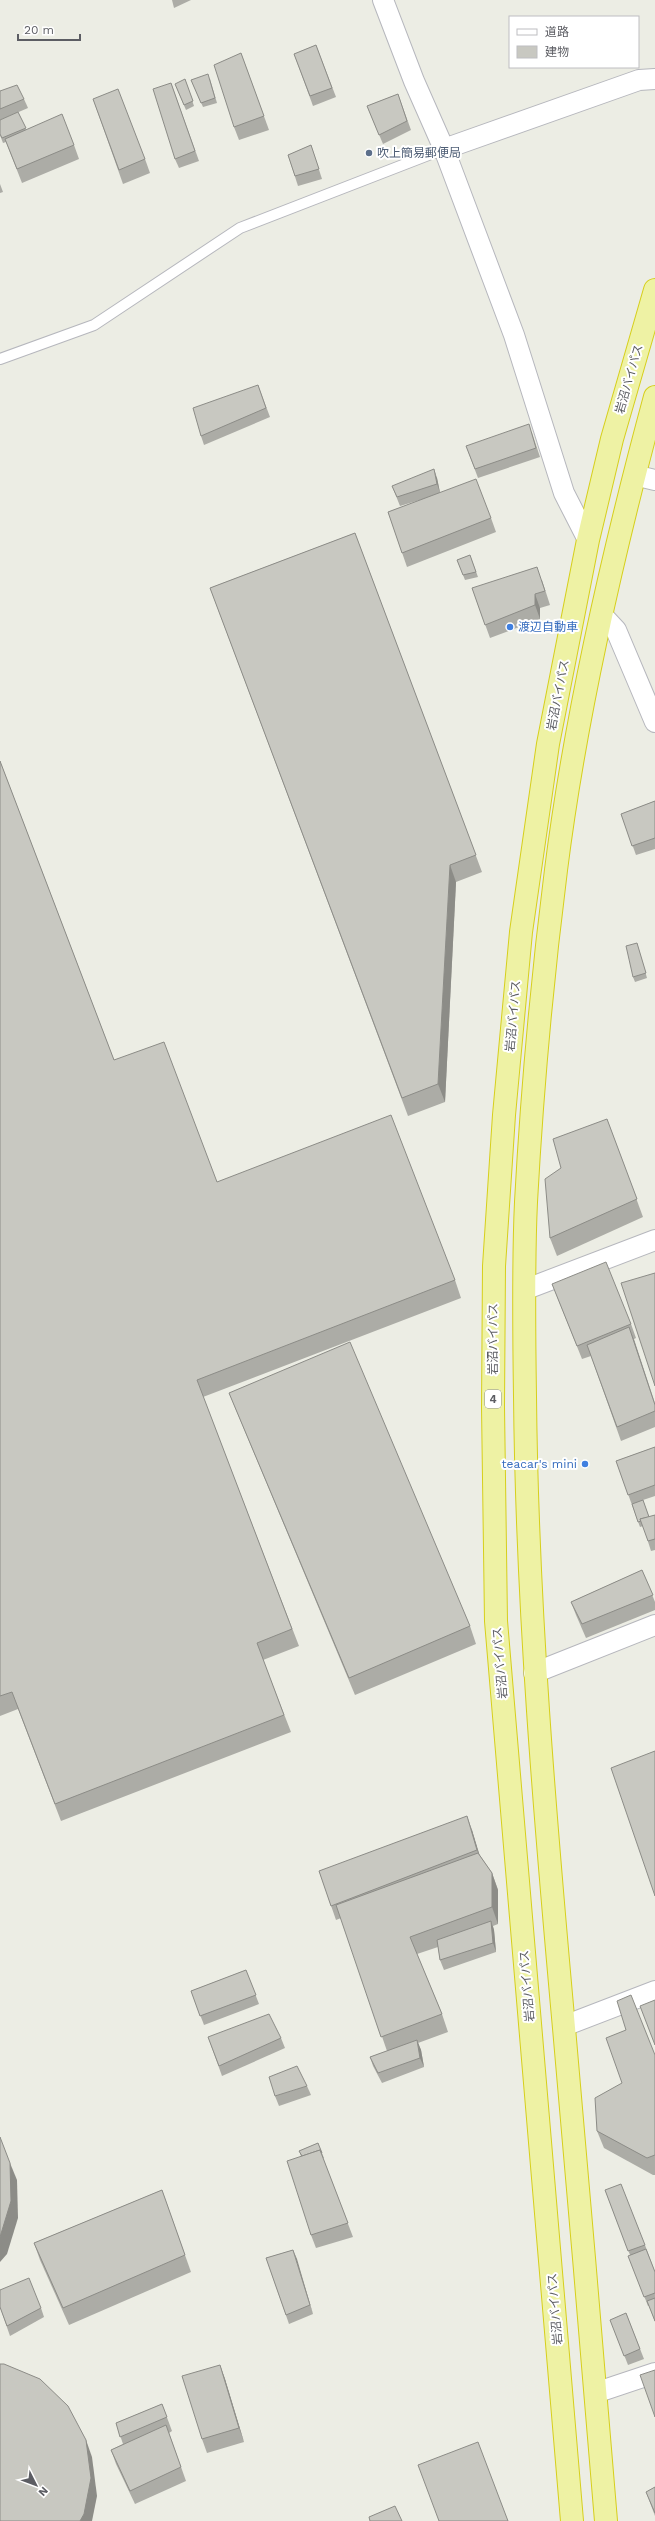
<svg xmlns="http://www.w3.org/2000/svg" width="655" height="2521" font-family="'Work Sans','Noto Sans JP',sans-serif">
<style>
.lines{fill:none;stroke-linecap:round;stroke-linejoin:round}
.service-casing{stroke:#b6b7bd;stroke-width:12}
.minor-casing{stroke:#b6b7bd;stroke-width:22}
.trunk-casing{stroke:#d6cf1b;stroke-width:24}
.service{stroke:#fff;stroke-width:10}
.minor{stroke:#fff;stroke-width:20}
.trunk{stroke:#eef2a4;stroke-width:22}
.wall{fill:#acaca6}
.shaded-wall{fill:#8c8c87}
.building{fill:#c8c8c1;stroke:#8c8c87}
.service-dot{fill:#5c6f8a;stroke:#fff;stroke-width:1.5}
.shop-dot{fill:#3f7fe0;stroke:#fff;stroke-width:1.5}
.labels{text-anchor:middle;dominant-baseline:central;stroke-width:4;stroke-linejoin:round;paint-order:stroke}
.shield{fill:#fff;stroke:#8d8e92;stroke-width:1}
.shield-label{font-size:11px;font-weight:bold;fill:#5c5d63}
.service-label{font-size:12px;fill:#4e5e75;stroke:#fff;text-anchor:start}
.street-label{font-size:12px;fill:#5c5d63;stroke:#fff}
.shop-label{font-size:12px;fill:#366cbe;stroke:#fff;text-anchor:start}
</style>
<rect width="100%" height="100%" fill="#ecede4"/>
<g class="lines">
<g class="service-casing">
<polyline id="service" points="0,359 94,325 240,228 444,149"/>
</g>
<g class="minor-casing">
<g id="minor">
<polyline points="383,0 414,81 444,149 514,335 564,493 588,540"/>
<polyline points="444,149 639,80 655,79"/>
<polyline points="634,475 655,480"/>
<polyline points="602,615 616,630 655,722"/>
<polyline points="524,1290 655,1240"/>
<polyline points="534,1673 655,1625"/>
<polyline points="564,2026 655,1991"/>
<polyline points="595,2393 655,2373"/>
</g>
</g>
<g class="trunk-casing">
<g id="trunk">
<polyline points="572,2521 496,1621 493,1407 494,1266 504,1115 521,932 548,744 588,540 612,439 655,290"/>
<path d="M606 2521C592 2357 579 2192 564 2028 545 1818 527 1607 525 1396 524 1331 523 1266 526 1202 532 1091 542 980 556 870 576 711 613 552 655 397"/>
</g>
</g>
<use href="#service" class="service"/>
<use href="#minor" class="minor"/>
<use href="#trunk" class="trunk"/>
</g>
<g class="wall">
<polygon points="172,0 191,0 174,8"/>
<polygon points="316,45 336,97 313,106 294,54"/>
<polygon points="241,53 269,130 239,140 234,127"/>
<polygon points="185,79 194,106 186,110 177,89"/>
<polygon points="210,79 217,103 203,107 191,80"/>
<polygon points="171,83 199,161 179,168 175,159"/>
<polygon points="0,91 24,99 28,108 0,120"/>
<polygon points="398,94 411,130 383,144 367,106"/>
<polygon points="93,99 145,159 150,173 123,184"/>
<polygon points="18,112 26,130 74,145 79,159 22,183 6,142 3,143 0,135"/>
<polygon points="311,145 322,179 298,186 288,155"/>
<polygon points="0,184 3,192 0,193"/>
<polygon points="258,385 270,417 204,445 201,436"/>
<polygon points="532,433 540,457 478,478 466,446"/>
<polygon points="437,478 440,492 491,518 496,532 407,567 388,512 423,499 400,506 392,486"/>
<polygon points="355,533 482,872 456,882 445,1102 408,1116 210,588"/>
<polygon points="470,555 478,577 465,580 457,560"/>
<polygon points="542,580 550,605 540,608 540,619 490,638 472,588"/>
<polygon points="0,761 114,1060 217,1182 455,1280 461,1298 203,1397 299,1646 263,1660 291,1732 61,1821 18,1709 0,1716"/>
<polygon points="655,801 655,849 636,855 621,814"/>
<polygon points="637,943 647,978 635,982 633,977"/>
<polygon points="607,1119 643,1217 557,1256 550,1238 561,1168"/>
<polygon points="552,1284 631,1324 636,1338 634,1339 655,1403 655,1427 621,1441 591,1356 582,1359"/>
<polygon points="229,1393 470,1626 476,1644 355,1695 236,1410"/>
<polygon points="655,1447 655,1496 643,1500 649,1517 655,1515 655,1550 651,1551 643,1526 640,1527 616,1461"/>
<polygon points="642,1570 655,1602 655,1610 586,1638 576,1615 571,1602"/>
<polygon points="472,1830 479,1854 492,1873 498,1890 498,1924 493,1926 494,1930 496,1952 444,1970 440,1960 438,1947 417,1954 442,2014 448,2032 418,2043 421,2050 424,2067 382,2083 373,2066 370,2057 387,2051 341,1918 336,1920 319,1871"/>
<polygon points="246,1970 259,2004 204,2025 191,1991"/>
<polygon points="208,2037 281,2038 285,2048 222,2076"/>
<polygon points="655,2055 655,2175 653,2175 604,2148 597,2131 622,2083"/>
<polygon points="307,2086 311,2095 279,2106 275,2096"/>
<polygon points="318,2143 324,2158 323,2158 353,2237 316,2248 311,2235 301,2156 299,2151"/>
<polygon points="162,2190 191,2272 69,2325 40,2260 34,2243"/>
<polygon points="605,2190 645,2245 655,2272 655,2322 649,2306 648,2306 632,2265 630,2255"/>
<polygon points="293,2250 313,2314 289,2324 266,2258"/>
<polygon points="0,2307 41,2308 44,2317 10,2336"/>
<polygon points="626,2313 644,2359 628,2365 614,2329"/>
<polygon points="220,2365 225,2379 244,2442 207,2453 202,2439"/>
<polygon points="162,2404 172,2431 169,2433 186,2481 135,2504 116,2464 111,2450 123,2444 116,2423"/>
<polygon points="655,2487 655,2516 646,2492"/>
</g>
<g class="shaded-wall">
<polygon points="434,469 437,478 440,493 437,484"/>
<polygon points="535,594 540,608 540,619 535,605"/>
<polygon points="450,865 456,882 445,1102 438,1084"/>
<polygon points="629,1327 634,1340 655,1405"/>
<polygon points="467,1816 472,1830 482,1863 477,1850"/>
<polygon points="492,1873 498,1890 498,1924 492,1907"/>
<polygon points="491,1921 494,1930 496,1952 493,1943"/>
<polygon points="417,2040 421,2050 424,2067 420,2058"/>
<polygon points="10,2163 17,2180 18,2218 7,2254 0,2262 0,2237"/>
<polygon points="293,2250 297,2259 313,2314 310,2305"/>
<polygon points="220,2365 225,2379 244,2442 239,2428"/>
<polygon points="86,2440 92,2457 97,2496 92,2521 80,2521"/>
</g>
<g class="building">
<polygon points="316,45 332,88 310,96 294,54"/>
<polygon points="241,53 264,116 234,127 214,65"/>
<polygon points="208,74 215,98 201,103 191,80"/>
<polygon points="185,79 193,101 184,105 175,84"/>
<polygon points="171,83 195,151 175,159 153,89"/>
<polygon points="17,85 24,99 0,109 0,91"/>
<polygon points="118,89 145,159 119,170 93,99"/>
<polygon points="398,94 407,121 379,135 367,106"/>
<polygon points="18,112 26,128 2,138 0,134 0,120"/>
<polygon points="62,114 74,145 17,169 5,139"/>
<polygon points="311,145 319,169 295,176 288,155"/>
<polygon points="258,385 266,408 201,436 193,408"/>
<polygon points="529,424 536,448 475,469 466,446"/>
<polygon points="434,469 437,484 397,497 392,486"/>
<polygon points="476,479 491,518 402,553 388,512"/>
<polygon points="355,533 476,855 450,865 438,1084 402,1098 210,588"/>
<polygon points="470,555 476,572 463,575 457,560"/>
<polygon points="537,567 545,591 535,594 535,605 485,625 472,588"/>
<polygon points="0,761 114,1060 164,1042 217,1182 391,1115 455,1280 197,1380 292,1629 257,1643 284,1715 55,1804 12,1692 0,1696"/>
<polygon points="655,801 655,838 632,846 621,814"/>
<polygon points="637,943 646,973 633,977 626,946"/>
<polygon points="607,1119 637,1199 550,1238 545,1179 561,1168 553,1139"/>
<polygon points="606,1262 631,1324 577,1346 552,1284"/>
<polygon points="655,1273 655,1386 621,1283"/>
<polygon points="629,1327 655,1405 655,1411 617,1427 587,1345"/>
<polygon points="350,1342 470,1626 349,1678 229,1393"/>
<polygon points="655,1447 655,1485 628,1495 616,1461"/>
<polygon points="643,1500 649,1517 640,1519 641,1521 638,1522 632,1504"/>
<polygon points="655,1515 655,1539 648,1541 640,1519"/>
<polygon points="642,1570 653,1595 582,1624 571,1602"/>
<polygon points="655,1751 655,1896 611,1768"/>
<polygon points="467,1816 477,1850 331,1906 319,1871"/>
<polygon points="478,1853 492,1873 492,1907 410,1937 442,2014 381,2037 336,1905"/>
<polygon points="491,1921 493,1943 440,1960 437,1940"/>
<polygon points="246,1970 256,1995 200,2016 191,1991"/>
<polygon points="631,1995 655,2055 655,2155 647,2158 597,2131 595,2098 622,2083 606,2038 626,2030 617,2001"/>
<polygon points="655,2000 655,2045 640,2006"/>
<polygon points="269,2014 281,2038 219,2066 208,2037"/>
<polygon points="417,2040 420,2058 378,2073 370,2057"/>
<polygon points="297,2066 307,2086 275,2096 269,2077"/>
<polygon points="0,2137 10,2163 11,2201 0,2237"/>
<polygon points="318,2143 322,2153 321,2153 320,2150 302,2156 299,2151"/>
<polygon points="320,2150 348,2223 311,2235 287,2161"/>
<polygon points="621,2184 645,2245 628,2251 605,2190"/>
<polygon points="162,2190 185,2255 63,2308 34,2243"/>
<polygon points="646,2249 655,2272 655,2293 644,2297 628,2256"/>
<polygon points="293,2250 310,2305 286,2315 266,2258"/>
<polygon points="29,2278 41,2308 7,2326 0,2307 0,2290"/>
<polygon points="655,2298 655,2321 647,2301"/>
<polygon points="626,2313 640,2349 624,2356 610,2320"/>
<polygon points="0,2364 4,2364 40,2379 68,2406 86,2440 91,2478 84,2514 80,2521 0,2521"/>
<polygon points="220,2365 239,2428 202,2439 182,2376"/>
<polygon points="655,2370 655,2417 640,2375"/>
<polygon points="162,2404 167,2417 120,2437 116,2423"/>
<polygon points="166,2425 181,2467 130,2491 111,2450"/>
<polygon points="478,2442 508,2521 439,2521 418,2465"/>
<polygon points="655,2487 655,2513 646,2492"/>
<polygon points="395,2506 402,2521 370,2521 369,2517"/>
</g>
<circle class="service-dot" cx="369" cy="153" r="4"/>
<g class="shop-dot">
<circle cx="510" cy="627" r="4"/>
<circle cx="585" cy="1464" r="4"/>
</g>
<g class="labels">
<rect class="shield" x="485" y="1390" width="16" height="18" rx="3"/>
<g class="shield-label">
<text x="493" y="1399">4</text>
</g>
<g class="service-label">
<text x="377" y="153">吹上簡易郵便局</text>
</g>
<g class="street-label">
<text transform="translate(629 379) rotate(-74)">岩沼バイパス</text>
<text transform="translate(558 695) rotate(-79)">岩沼バイパス</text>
<text transform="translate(513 1016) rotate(-85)">岩沼バイパス</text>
<text transform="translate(493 1339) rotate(-90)">岩沼バイパス</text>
<text transform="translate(500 1663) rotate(-95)">岩沼バイパス</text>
<text transform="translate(527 1986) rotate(-95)">岩沼バイパス</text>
<text transform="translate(555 2309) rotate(-95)">岩沼バイパス</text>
</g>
<g class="shop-label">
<text x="518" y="627">渡辺自動車</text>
<text x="577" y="1464" text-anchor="end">teacar's mini</text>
</g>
</g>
<rect x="509" y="16" width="130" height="52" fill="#ffffff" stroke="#bebec1"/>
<rect x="517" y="29" width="20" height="6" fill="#ffffff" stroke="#bebec1"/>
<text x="545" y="36" font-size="12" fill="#5c5d63">道路</text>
<rect x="517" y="46" width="20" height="12" fill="#c8c8c1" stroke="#bebec1"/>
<text x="545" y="56" font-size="12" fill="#5c5d63">建物</text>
<g transform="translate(36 2485) rotate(132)" stroke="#ffffff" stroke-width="3" paint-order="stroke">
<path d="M0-3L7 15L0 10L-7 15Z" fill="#5c5d63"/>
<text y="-6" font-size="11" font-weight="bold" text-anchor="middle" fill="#5c5d63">N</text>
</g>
<path d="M18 34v6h62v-6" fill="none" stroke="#5c5d63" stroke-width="2"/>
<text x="24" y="34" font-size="12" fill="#5c5d63" stroke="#ffffff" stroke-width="3" paint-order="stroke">20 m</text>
</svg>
